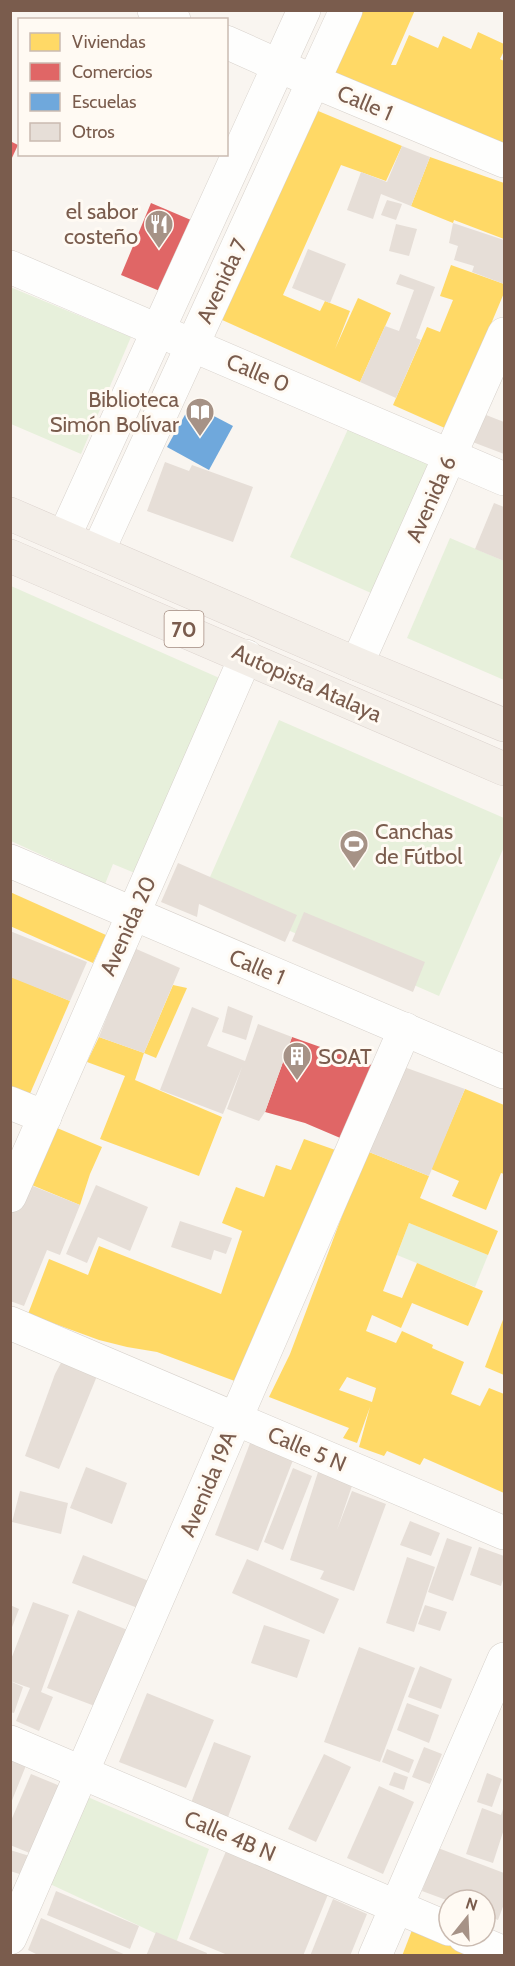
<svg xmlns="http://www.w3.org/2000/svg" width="515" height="1966" font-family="Cabin,sans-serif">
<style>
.green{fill:#e7f0db}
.homes{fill:#ffd966;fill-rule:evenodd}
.shops{fill:#e06666}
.schools{fill:#6fa8dc}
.building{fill:#e6ded7}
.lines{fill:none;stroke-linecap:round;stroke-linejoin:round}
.minor-casing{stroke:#d7d1cb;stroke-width:34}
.major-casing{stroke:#dad1cc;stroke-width:34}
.minor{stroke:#fefefd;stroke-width:33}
.major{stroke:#f3eee8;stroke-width:33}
.labels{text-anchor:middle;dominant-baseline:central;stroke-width:6;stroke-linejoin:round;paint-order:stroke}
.shield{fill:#fffaf3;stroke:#a28b7f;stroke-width:1.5}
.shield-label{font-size:21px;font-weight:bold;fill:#7a5c4d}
.street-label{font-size:22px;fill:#7a5c4d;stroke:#fffaf3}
.poi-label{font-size:22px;fill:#7a5c4d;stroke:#fffaf3;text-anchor:end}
</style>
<rect width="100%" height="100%" fill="#f9f5f0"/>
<g class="green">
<polygon points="10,287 131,337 81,454 11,424"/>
<polygon points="349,427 435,463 371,593 290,557"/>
<polygon points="450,538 504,561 504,680 407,638"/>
<polygon points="11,586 233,684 142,876 113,864 105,884 11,841"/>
<polygon points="279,720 504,818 504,847 439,996 203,893"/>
<polygon points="409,1223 488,1255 475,1287 397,1255"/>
<polygon points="83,1795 209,1849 176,1943 50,1884"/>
</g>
<g class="homes">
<polygon points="352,10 415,10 391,65 396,65 409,35 438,48 443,36 471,49 478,32 504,44 504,51 500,59 504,61 504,144 325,69"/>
<polygon points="311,108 402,146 386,181 341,165 283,295 320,311 325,301 350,311 335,349 358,298 391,313 360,382 220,319"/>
<polygon points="430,157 504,183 504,239 454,220 453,223 411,206"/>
<polygon points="451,265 504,284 504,293 447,429 393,405 427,327 440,332 453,300 440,296"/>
<polygon points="10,892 106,935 93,963 10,926"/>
<polygon points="10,976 70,1001 26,1103 10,1097"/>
<polygon points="173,985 187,988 156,1058 144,1053"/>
<polygon points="99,1037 144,1053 135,1080 222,1117 199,1176 100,1139 125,1076 87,1062"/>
<polygon points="465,1089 504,1105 504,1174 501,1173 486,1210 452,1196 459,1181 431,1169"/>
<polygon points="50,1125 102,1147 90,1174 80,1205 27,1183"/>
<polygon points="304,1139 341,1152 240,1383 157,1352 127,1347 99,1340 28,1314 49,1259 88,1275 99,1246 221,1294 242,1231 222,1223 236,1187 264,1197 276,1165 291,1170"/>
<path d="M369 1152 429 1176 420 1198 498 1231 488 1255 409 1223 383 1291 402 1298 417 1263 483 1291 468 1326 412 1303 401 1328 372 1315 366 1331 396 1343 402 1331 433 1345 432 1348 464 1362 451 1394 480 1406 489 1388 504 1394V1493L424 1458 420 1465 387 1451 384 1456 359 1447 370 1407 357 1443 343 1438 349 1428 269 1397 290 1354 348 1200ZM347 1377 376 1388 372 1402 339 1390Z"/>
<polygon points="504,1317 504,1375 485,1367"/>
<polygon points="414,1925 466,1946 463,1956 402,1956"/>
</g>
<g class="shops">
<polygon points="10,141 18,145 10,162"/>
<polygon points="151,203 198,223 167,294 121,275"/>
<polygon points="292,1037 377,1067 345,1140 305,1123 265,1112"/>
</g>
<polygon class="schools" points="191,404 233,426 209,470 167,447"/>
<g class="building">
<polygon points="402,146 430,157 411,206 381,194 373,219 347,210 361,172 387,182"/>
<polygon points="387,200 402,204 396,220 381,215"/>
<polygon points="453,223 504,240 504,284 472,272 474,266 454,260 458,246 449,243"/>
<polygon points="396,224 417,229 409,256 389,251"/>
<polygon points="308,249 346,264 330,303 292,288"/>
<polygon points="400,274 435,287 416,338 421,340 396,398 360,382 385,326 399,331 414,290 396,284"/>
<polygon points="481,413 504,422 504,454 470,441"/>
<polygon points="165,462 189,471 192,465 253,487 233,542 147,511"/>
<polygon points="494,503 504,507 504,561 475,549"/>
<polygon points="178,863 297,915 285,942 199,904 197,917 161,902"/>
<polygon points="304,912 425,962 413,992 292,941"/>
<polygon points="10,931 87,962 70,1001 10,977"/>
<polygon points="134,948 180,968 144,1053 99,1037"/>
<polygon points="228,1006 253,1016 246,1040 222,1032"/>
<polygon points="192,1007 219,1018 207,1046 245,1061 258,1024 292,1037 265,1112 259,1121 227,1109 242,1067 223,1114 160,1090"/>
<polygon points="404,1067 465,1089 429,1176 369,1152"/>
<polygon points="18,1180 80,1205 60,1255 47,1250 24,1306 10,1301 10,1199"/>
<polygon points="96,1185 148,1207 130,1251 98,1237 87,1263 66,1254"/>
<polygon points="180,1221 232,1238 226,1254 214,1250 211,1260 171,1247"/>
<polygon points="62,1361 97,1376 59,1469 25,1456 55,1374"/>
<polygon points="252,1438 295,1455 258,1551 215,1535"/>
<polygon points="86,1467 127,1483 112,1524 70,1508"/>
<polygon points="293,1468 312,1476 283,1550 264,1542"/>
<polygon points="319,1469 354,1480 337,1530 352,1491 386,1504 354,1591 320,1579 324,1571 290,1560"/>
<polygon points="20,1491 68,1503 61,1534 12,1522"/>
<polygon points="410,1521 440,1533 431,1556 400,1545"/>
<polygon points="447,1538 472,1547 453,1601 428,1592"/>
<polygon points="479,1547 504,1556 504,1576 501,1586 470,1575"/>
<polygon points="83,1555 154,1583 143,1610 72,1583"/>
<polygon points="407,1557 435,1567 414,1632 386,1623"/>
<polygon points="247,1559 339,1599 324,1634 232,1593"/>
<polygon points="33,1602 69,1615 41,1692 53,1697 39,1731 16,1721 30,1688 10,1681 10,1662"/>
<polygon points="10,1605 19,1609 11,1630 10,1630"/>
<polygon points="425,1605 447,1612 440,1631 418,1624"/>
<polygon points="78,1610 130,1631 100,1708 47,1688"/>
<polygon points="264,1625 310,1640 297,1678 251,1663"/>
<polygon points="359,1647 415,1668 380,1762 324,1742"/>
<polygon points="420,1666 452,1679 441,1709 408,1697"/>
<polygon points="10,1681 23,1687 14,1713 10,1712"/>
<polygon points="147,1693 214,1720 186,1788 119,1762"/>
<polygon points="407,1703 439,1715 429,1743 397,1730"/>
<polygon points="214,1742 251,1756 228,1817 191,1803"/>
<polygon points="424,1747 442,1754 430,1784 412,1777"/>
<polygon points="387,1749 414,1760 409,1773 382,1762"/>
<polygon points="324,1754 351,1767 316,1842 288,1829"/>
<polygon points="10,1756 27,1763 11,1803 10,1803"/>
<polygon points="394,1772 408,1777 404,1790 389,1785"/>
<polygon points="487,1773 502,1779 492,1807 477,1802"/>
<polygon points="31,1774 65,1788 37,1856 10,1845 10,1823"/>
<polygon points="379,1786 414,1802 383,1874 347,1858"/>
<polygon points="504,1806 504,1829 493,1863 466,1854 482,1808 501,1815"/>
<polygon points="229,1844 331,1887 303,1956 230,1956 189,1939"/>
<polygon points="438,1848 504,1873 504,1904 498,1920 485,1915 485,1900 449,1901 422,1891"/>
<polygon points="10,1850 36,1858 29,1877 10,1871"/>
<polygon points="56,1891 139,1926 130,1949 47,1915"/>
<polygon points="333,1899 367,1914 350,1956 310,1956"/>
<polygon points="41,1918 128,1956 40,1956 28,1950"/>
<polygon points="156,1932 207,1953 206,1956 146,1956"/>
</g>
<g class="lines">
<g class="minor-casing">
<g id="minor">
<polyline points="154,10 174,20"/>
<polyline points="226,42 313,81 504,161"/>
<polyline points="10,267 504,479"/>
<polyline points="64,537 304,10"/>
<polyline points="98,551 346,10"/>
<polyline points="357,664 504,334"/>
<polyline points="10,861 504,1072"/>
<polyline points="10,1103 45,1117"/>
<polyline points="10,1196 246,656"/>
<polyline points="10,1323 504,1533"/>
<polyline points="10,1742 449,1929"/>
<polyline points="464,1936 504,1953"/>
<polyline points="10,1938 405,1029"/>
<polyline points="375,1956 504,1659"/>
</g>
</g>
<g class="major-casing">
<g id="major">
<polyline points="10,514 357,664 504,725"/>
<polyline points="10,556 504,769"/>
</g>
</g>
<use href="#minor" class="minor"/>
<use href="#major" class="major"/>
</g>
<defs>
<g id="restaurant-pin" transform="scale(1.5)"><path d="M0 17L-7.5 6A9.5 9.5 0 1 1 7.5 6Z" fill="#a69286" stroke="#fffaf3"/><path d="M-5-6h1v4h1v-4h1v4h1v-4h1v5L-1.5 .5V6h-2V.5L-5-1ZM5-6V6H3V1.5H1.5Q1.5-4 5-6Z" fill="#fff"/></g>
<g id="library-pin" transform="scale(1.5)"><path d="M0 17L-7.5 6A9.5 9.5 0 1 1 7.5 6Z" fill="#a69286" stroke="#fffaf3"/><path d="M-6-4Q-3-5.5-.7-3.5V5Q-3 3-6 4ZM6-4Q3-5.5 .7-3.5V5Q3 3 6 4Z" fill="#fff"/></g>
<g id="stadium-pin" transform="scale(1.5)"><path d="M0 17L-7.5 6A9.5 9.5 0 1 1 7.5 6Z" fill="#a69286" stroke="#fffaf3"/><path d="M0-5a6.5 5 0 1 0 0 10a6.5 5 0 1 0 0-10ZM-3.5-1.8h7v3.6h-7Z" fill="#fff"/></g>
<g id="building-pin" transform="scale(1.5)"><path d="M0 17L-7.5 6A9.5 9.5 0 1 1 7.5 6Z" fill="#a69286" stroke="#fffaf3"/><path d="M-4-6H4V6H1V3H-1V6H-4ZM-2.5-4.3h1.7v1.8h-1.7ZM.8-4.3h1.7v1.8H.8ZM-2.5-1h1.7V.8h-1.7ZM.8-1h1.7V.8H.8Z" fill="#fff"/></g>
</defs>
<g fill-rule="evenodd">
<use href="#restaurant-pin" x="159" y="224"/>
<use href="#library-pin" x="200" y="412"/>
<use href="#stadium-pin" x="354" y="844"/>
<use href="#building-pin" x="297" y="1056"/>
</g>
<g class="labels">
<rect class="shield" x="164.5" y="611" width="39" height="36" rx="4.5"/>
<g class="shield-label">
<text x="184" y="629">70</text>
</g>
<g class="street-label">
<text transform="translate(365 103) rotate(23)">Calle 1</text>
<text transform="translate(222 281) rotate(-65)">Avenida 7</text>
<text transform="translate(258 373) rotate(23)">Calle 0</text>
<text transform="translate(431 499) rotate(-66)">Avenida 6</text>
<text transform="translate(307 683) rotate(24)">Autopista Atalaya</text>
<text transform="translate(128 926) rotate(-66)">Avenida 20</text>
<text transform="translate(257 967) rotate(23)">Calle 1</text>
<text transform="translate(307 1449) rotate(23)">Calle 5 N</text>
<text transform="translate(208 1484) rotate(-67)">Avenida 19A</text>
<text transform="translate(230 1836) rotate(23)">Calle 4B N</text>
</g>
<g class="poi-label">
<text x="138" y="211">el sabor<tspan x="138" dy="25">costeño</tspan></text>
<text x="179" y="399">Biblioteca<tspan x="179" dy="25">Simón Bolívar</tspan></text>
<text x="375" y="831" text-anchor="start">Canchas<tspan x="375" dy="25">de Fútbol</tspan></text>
<text x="318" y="1056" text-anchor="start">SOAT</text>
</g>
</g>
<rect width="515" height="1966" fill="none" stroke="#7a5c4d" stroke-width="24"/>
<rect x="18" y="18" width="210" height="138" fill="#fffaf3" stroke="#cabbb1" stroke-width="1.5"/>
<rect x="30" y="33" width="30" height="18" fill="#ffd966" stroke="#cabbb1" stroke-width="1.5"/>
<text x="72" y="48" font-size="18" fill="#7a5c4d">Viviendas</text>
<rect x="30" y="63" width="30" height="18" fill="#e06666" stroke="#cabbb1" stroke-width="1.5"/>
<text x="72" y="78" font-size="18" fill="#7a5c4d">Comercios</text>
<rect x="30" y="93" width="30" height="18" fill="#6fa8dc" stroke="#cabbb1" stroke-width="1.5"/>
<text x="72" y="108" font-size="18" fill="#7a5c4d">Escuelas</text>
<rect x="30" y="123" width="30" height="18" fill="#e6ded7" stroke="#cabbb1" stroke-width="1.5"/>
<text x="72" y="138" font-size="18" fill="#7a5c4d">Otros</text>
<g transform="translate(467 1918) rotate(18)"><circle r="28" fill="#fffaf3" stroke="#cabbb1" stroke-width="1.5"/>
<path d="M0-4.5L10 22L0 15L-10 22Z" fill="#a69286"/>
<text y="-9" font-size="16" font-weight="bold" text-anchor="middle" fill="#7a5c4d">N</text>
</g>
</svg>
